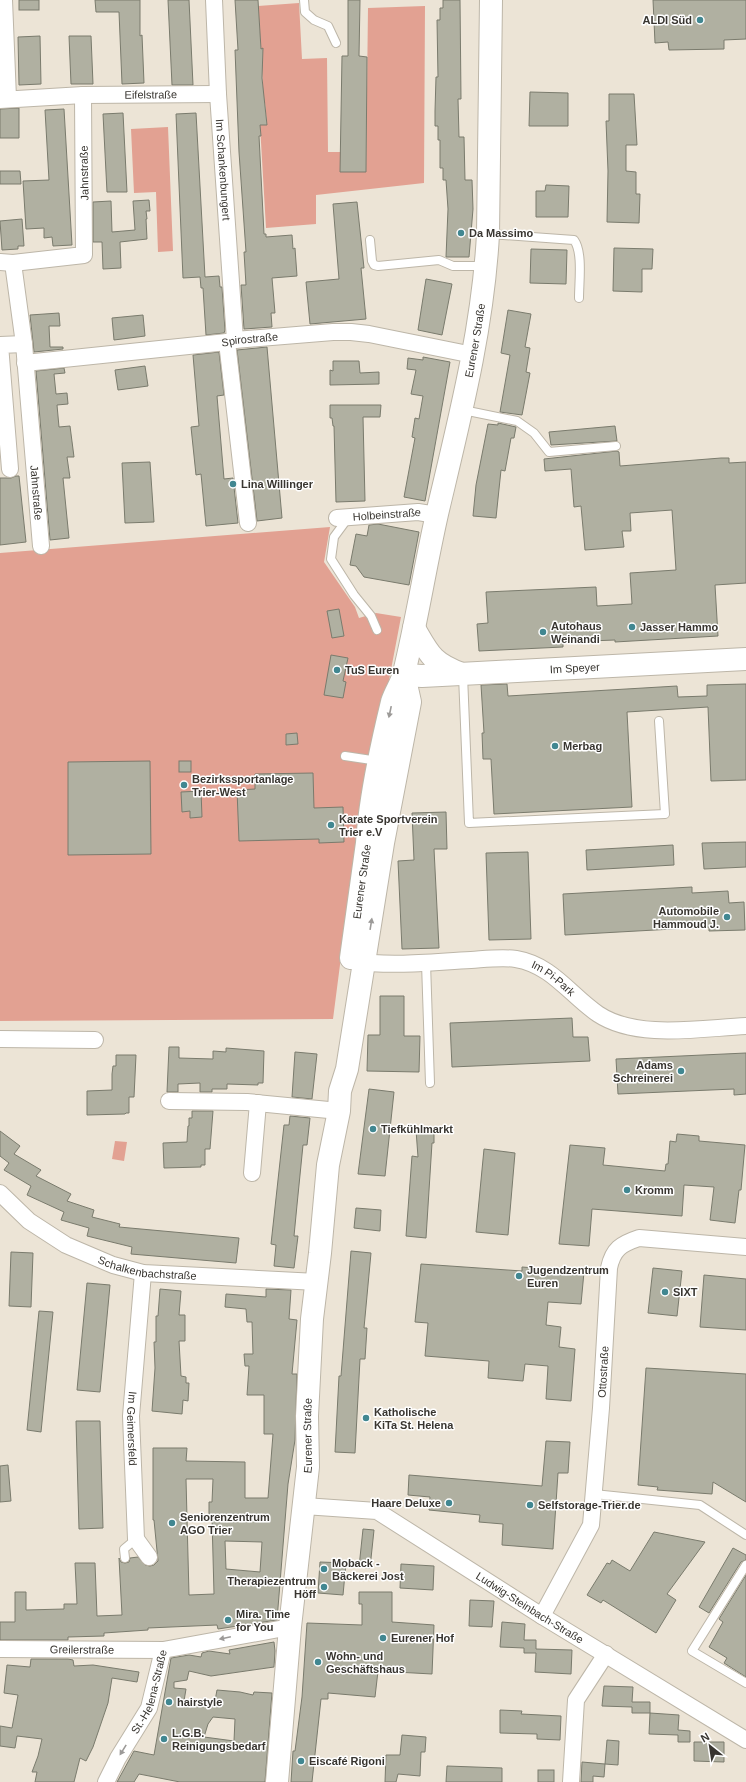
<svg xmlns="http://www.w3.org/2000/svg" width="746" height="1782" font-family="Arial,sans-serif">
<style>
.green{fill:#e2a192}
.building{fill:#b0b0a1;stroke:#7a7b6d;fill-rule:evenodd}
.lines{fill:none;stroke-linecap:round;stroke-linejoin:round}
.lane-casing{stroke:#bdb6a8;stroke-width:10}
.street-casing{stroke:#bdb6a8;stroke-width:18}
.secondary-casing{stroke:#bdb6a8;stroke-width:24}
.lane{stroke:#fff;stroke-width:8}
.street{stroke:#fff;stroke-width:16}
.secondary{stroke:#fff;stroke-width:22}
.oneway{fill:#9c9a98}
.poi-dot{fill:#418791;stroke:#fff;stroke-width:1.5}
.labels{text-anchor:middle;dominant-baseline:central;stroke-width:3;stroke-linejoin:round;paint-order:stroke}
.poi-label{font-size:11px;font-weight:bold;fill:#383530;stroke:#fff;text-anchor:start}
.street-label{font-size:11px;fill:#383530;stroke:#fff}
</style>
<rect width="100%" height="100%" fill="#ece4d6"/>
<g class="green">
<polygon points="299,3 302,59 327,58 328,152 341,152 366,172 368,8 425,6 424,183 316,195 316,224 266,228 260,125 267,124 265,103 259,103 263,89 262,65 263,65 263,49 261,49 258,6"/>
<polygon points="168,127 173,251 158,252 156,192 134,193 131,129"/>
<polygon points="330,527 324,562 355,607 359,618 376,613 401,617 365,807 356,841 333,1019 0,1021 0,553"/>
<polygon points="115,1141 127,1142 124,1161 112,1159"/>
</g>
<g class="building">
<rect x="19" y="0" width="20" height="10"/>
<polygon points="95,0 140,0 140,36 142,35 144,83 122,84 119,12 96,12"/>
<polygon points="168,0 189,0 193,85 172,85"/>
<polygon points="235,0 258,0 261,49 263,48 262,78 267,125 260,125 261,136 259,136 264,234 266,234 266,237 292,235 293,249 295,248 297,276 272,278 275,313 271,313 272,327 244,329 241,285 246,285 244,252 246,252 239,152 235,50 238,50"/>
<polygon points="348,0 360,0 359,56 367,57 366,172 340,172 342,56 348,56"/>
<polygon points="443,0 460,0 461,99 458,99 459,137 464,137 465,180 472,180 473,209 469,257 446,257 448,209 446,180 443,180 443,168 440,168 440,140 438,140 438,126 435,126 435,111 436,77 438,77 437,20 440,20 440,8 443,8"/>
<polygon points="653,0 746,0 746,39 724,40 724,49 669,50 668,42 655,43"/>
<polygon points="40,36 41,84 19,85 18,37"/>
<polygon points="69,36 91,36 93,84 71,84"/>
<polygon points="530,92 568,93 568,126 529,126"/>
<polygon points="609,94 634,94 637,145 626,145 626,171 636,172 636,194 640,194 639,223 607,222 608,171 606,121 609,121"/>
<polygon points="19,108 19,138 0,138 0,109"/>
<polygon points="64,109 72,245 53,246 52,237 44,238 44,228 26,229 23,181 49,180 45,110"/>
<polygon points="123,113 127,192 107,192 103,114"/>
<polygon points="196,113 205,277 219,276 220,287 222,287 225,330 224,333 206,335 203,288 201,288 200,277 183,278 176,114"/>
<polygon points="0,171 20,171 21,184 0,184"/>
<polygon points="546,185 569,186 568,217 536,217 536,191 545,191"/>
<polygon points="149,200 150,211 146,211 147,219 146,219 147,239 120,242 121,268 103,269 102,242 93,242 93,202 111,201 112,232 135,230 133,201"/>
<polygon points="357,202 364,268 361,268 366,319 310,324 306,282 339,279 333,204"/>
<polygon points="22,219 24,246 18,246 18,249 2,250 0,221"/>
<polygon points="614,248 653,249 652,269 642,269 642,292 613,291"/>
<polygon points="531,249 567,250 566,284 530,283"/>
<polygon points="426,279 452,284 442,335 418,330"/>
<polygon points="508,310 531,314 525,347 530,348 526,372 530,373 522,415 500,412 510,355 501,353"/>
<polygon points="59,313 60,326 49,326 50,347 63,347 63,349 34,352 30,315"/>
<polygon points="143,315 145,336 114,340 112,318"/>
<polygon points="267,347 282,518 257,521 237,350"/>
<polygon points="219,352 224,395 217,396 224,479 233,478 238,523 206,526 201,474 196,475 191,427 199,426 193,355"/>
<polygon points="423,357 450,362 425,501 404,497 415,438 412,437 415,418 419,419 423,396 411,394 416,370 407,369 408,358 423,360"/>
<polygon points="333,361 359,361 360,373 379,372 379,384 330,385 330,370 333,371"/>
<polygon points="145,366 148,386 118,390 115,370"/>
<polygon points="64,368 65,373 54,374 56,394 67,393 68,404 57,405 59,427 70,426 74,457 67,457 70,478 63,478 69,538 50,540 36,371"/>
<polygon points="330,405 381,405 380,417 363,417 365,501 336,502 334,426 333,426 332,418 330,418"/>
<polygon points="498,423 516,427 514,438 511,438 505,471 501,470 496,518 473,516 476,485 488,424 498,425"/>
<polygon points="615,426 617,441 551,445 549,432"/>
<polygon points="617,451 619,452 620,466 721,458 729,458 729,463 746,462 746,583 715,585 718,636 615,642 615,640 563,642 563,647 479,651 477,624 488,623 486,592 596,587 597,606 632,604 630,573 676,570 672,510 630,513 631,531 622,531 624,547 585,550 581,506 574,507 571,469 545,471 544,459"/>
<polygon points="150,462 154,522 125,523 122,463"/>
<polygon points="16,476 19,476 26,542 0,545 0,478 11,478"/>
<polygon points="378,524 419,532 409,585 364,577 356,566 350,565 356,534 367,536 369,525"/>
<polygon points="339,609 344,636 332,638 327,611"/>
<polygon points="331,655 348,658 343,681 346,682 343,698 324,695"/>
<polygon points="507,684 508,696 677,686 678,697 707,696 707,685 746,684 746,780 711,781 708,707 627,712 632,807 494,814 491,759 483,759 482,733 484,733 481,685"/>
<polygon points="297,733 298,744 286,745 286,734"/>
<polygon points="150,761 151,854 68,855 68,762"/>
<rect x="179" y="761" width="12" height="11"/>
<polygon points="313,773 314,808 343,807 344,842 319,843 319,839 239,841 237,790 255,789 255,774"/>
<polygon points="201,791 202,817 190,818 190,811 182,812 181,792"/>
<polygon points="446,812 447,849 434,849 439,948 402,949 398,861 414,860 412,813"/>
<polygon points="746,842 746,867 704,869 702,843"/>
<polygon points="673,845 674,865 587,870 586,850"/>
<polygon points="528,852 531,939 489,940 486,853"/>
<polygon points="692,887 692,893 728,891 729,903 744,902 745,930 709,931 709,927 565,935 563,894"/>
<polygon points="380,996 404,996 404,1036 420,1036 419,1072 367,1071 368,1035 380,1035"/>
<polygon points="572,1018 573,1037 588,1037 590,1061 452,1067 450,1023"/>
<polygon points="169,1047 179,1047 179,1058 213,1059 213,1051 226,1052 226,1048 264,1051 263,1083 258,1083 258,1085 227,1084 227,1089 212,1089 212,1092 200,1092 200,1083 178,1084 178,1092 167,1092"/>
<polygon points="295,1052 317,1054 312,1099 292,1097"/>
<polygon points="746,1053 746,1094 734,1095 734,1089 618,1094 616,1059"/>
<polygon points="116,1055 136,1055 134,1097 129,1097 129,1113 126,1113 125,1114 87,1115 87,1091 112,1090 112,1074 113,1066 116,1066"/>
<polygon points="369,1089 394,1092 385,1176 358,1174"/>
<polygon points="192,1111 213,1111 210,1149 205,1149 205,1165 201,1165 201,1167 164,1168 163,1143 187,1142 188,1126 189,1126 189,1118 192,1118"/>
<polygon points="290,1116 310,1118 307,1145 303,1145 297,1205 294,1236 298,1236 294,1268 274,1266 276,1245 271,1244 284,1125 289,1125"/>
<polygon points="434,1129 434,1143 432,1143 426,1238 406,1236 412,1156 418,1157 416,1130"/>
<polygon points="0,1131 20,1146 14,1154 41,1170 36,1176 71,1194 67,1201 94,1210 92,1217 120,1224 119,1227 239,1238 236,1263 131,1254 132,1247 87,1236 89,1228 61,1220 64,1212 27,1195 31,1186 4,1170 9,1163 0,1156"/>
<polygon points="677,1134 699,1136 699,1141 745,1145 741,1190 739,1190 735,1223 710,1220 714,1187 684,1185 682,1216 592,1209 589,1246 559,1244 570,1145 605,1148 603,1165 665,1171 666,1164 668,1164 670,1141 676,1142"/>
<polygon points="484,1149 515,1153 508,1235 476,1232"/>
<polygon points="356,1208 381,1210 380,1231 354,1228"/>
<polygon points="351,1251 371,1253 364,1328 367,1328 365,1359 360,1359 355,1453 335,1452 339,1376 341,1376"/>
<polygon points="11,1252 33,1253 31,1307 9,1306"/>
<polygon points="421,1264 522,1271 522,1267 584,1272 581,1304 548,1302 546,1325 561,1327 559,1347 575,1349 571,1401 546,1399 548,1366 525,1364 523,1381 488,1378 489,1361 425,1356 428,1323 415,1322"/>
<polygon points="653,1268 682,1271 677,1316 648,1313"/>
<polygon points="704,1275 746,1279 746,1330 700,1327"/>
<polygon points="87,1283 110,1285 100,1392 77,1390"/>
<polygon points="160,1289 181,1291 179,1315 185,1315 185,1341 179,1341 181,1376 186,1377 186,1383 189,1383 188,1401 183,1400 182,1414 152,1411 155,1368 154,1342 156,1342 156,1316 158,1316"/>
<path d="M266 1289 291 1290 289 1319 297 1320 292 1374H297L295 1440 288 1484 277 1620 218 1629 217 1625 148 1628V1630L104 1633V1636L68 1637V1640H0V1622H15V1592H26V1610L64 1609V1604H77L75 1563H95L97 1616 122 1615 119 1558 121 1562 125 1563 129 1562 130 1558 138 1557 145 1565 150 1566 154 1565 158 1561 154 1520H153V1448H187L186 1461 245 1462V1498H268L273 1434H264V1395H247L249 1366H245L244 1354H253L252 1322H247L246 1309 225 1307 226 1294 266 1297ZM186 1479H213L212 1502H209V1518H212L214 1594 189 1595ZM225 1541 262 1542 260 1572 226 1569Z"/>
<polygon points="39,1311 53,1312 41,1432 27,1430"/>
<polygon points="646,1368 746,1374 746,1502 713,1482 712,1494 657,1490 658,1487 638,1485"/>
<polygon points="76,1421 100,1421 103,1528 79,1529"/>
<polygon points="546,1441 570,1442 568,1473 558,1473 553,1549 502,1545 503,1524 479,1522 480,1515 429,1510 430,1497 408,1495 409,1475 542,1486"/>
<polygon points="8,1465 11,1501 0,1502 0,1466"/>
<polygon points="363,1529 374,1530 370,1568 359,1567"/>
<polygon points="654,1532 705,1542 667,1594 676,1600 656,1633 603,1600 601,1603 587,1595 607,1563 610,1564 612,1560 630,1571"/>
<polygon points="733,1548 746,1555 746,1560 741,1562 709,1613 699,1607"/>
<polygon points="320,1562 346,1563 343,1595 318,1593"/>
<polygon points="401,1564 434,1566 433,1590 400,1588"/>
<polygon points="746,1575 746,1677 724,1663 727,1658 709,1647 723,1622 719,1619"/>
<polygon points="359,1592 392,1592 392,1622 434,1625 432,1674 378,1671 375,1697 328,1693 328,1699 321,1699 312,1782 291,1782 293,1751 295,1751 302,1697 307,1623 362,1625 362,1604 359,1604"/>
<polygon points="470,1600 494,1601 492,1627 469,1626"/>
<polygon points="502,1622 525,1624 524,1640 536,1640 536,1649 572,1650 571,1674 535,1672 536,1653 524,1653 524,1648 500,1647"/>
<path d="M274 1642 275 1651 274 1667 211 1676 189 1671 187 1680 174 1682V1688L186 1689 184 1701 214 1706 217 1690 240 1692 253 1695 254 1692 272 1693 265 1782H180L139 1774 134 1782H117L134 1751 154 1755 171 1658 189 1655 201 1657 202 1653 209 1651 230 1654 229 1650ZM213 1717 235 1719 234 1741 204 1737 208 1724Z"/>
<polygon points="31,1659 68,1659 73,1660 74,1666 93,1665 139,1672 137,1682 112,1678 108,1703 93,1747 86,1761 80,1758 74,1782 35,1782 37,1772 32,1772 38,1756 42,1739 17,1736 15,1748 0,1746 0,1726 12,1728 18,1695 4,1693 7,1665 30,1667"/>
<polygon points="604,1686 633,1687 632,1702 650,1702 650,1713 632,1713 632,1707 602,1706"/>
<polygon points="500,1710 522,1711 521,1714 561,1716 560,1740 537,1739 537,1734 500,1733"/>
<polygon points="650,1713 679,1715 678,1730 690,1731 690,1742 678,1742 678,1735 649,1734"/>
<polygon points="402,1735 426,1737 425,1752 421,1752 420,1776 398,1774 396,1782 385,1782 386,1755 400,1755"/>
<polygon points="607,1740 619,1741 618,1765 605,1764"/>
<polygon points="694,1742 724,1742 724,1762 694,1761"/>
<polygon points="582,1762 605,1764 604,1777 593,1776 593,1782 581,1782"/>
<polygon points="447,1766 502,1768 502,1782 446,1782"/>
<rect x="538" y="1770" width="16" height="12"/>
</g>
<g class="lines">
<g class="lane-casing">
<g id="lane">
<polyline points="304,0 305,12 314,20 328,26 336,43"/>
<path d="M489 234 574 240C583 252 579 282 579 298"/>
<polyline points="370,240 372,261 374,265 378,266 439,260 453,266 486,266"/>
<polyline points="463,410 517,421 534,433 549,452 616,446"/>
<polyline points="348,518 334,537 331,559 354,595 371,616 377,630"/>
<polyline points="463,675 469,823 665,814 659,721"/>
<polyline points="345,756 378,761"/>
<polyline points="426,963 430,1083"/>
<polyline points="594,1494 700,1505 746,1535"/>
<polyline points="125,1558 124,1549 136,1539"/>
<polyline points="746,1565 692,1651 746,1683"/>
</g>
</g>
<g class="street-casing">
<g id="street">
<polyline points="4,0 8,98"/>
<path id="s1" d="M214 0 218 94 235 340"/>
<path id="s2" d="M0 100 83 95 218 94"/>
<polyline points="0,262 13,263 84,255 83,95"/>
<path id="s3" d="M13 263 24 344 41 546"/>
<polyline points="227,342 248,523"/>
<path id="s4" d="M25 363 227 342 235 340 333 332H351L369 334 473 355"/>
<polyline points="10,469 0,345 24,344"/>
<path id="s5" d="M337 518 418 512 437 515"/>
<path id="s6" d="M353 961C392 967 432 962 471 960 486 959 502 957 516 959 552 965 570 995 598 1014 637 1040 701 1028 746 1026"/>
<polyline points="0,1039 95,1040"/>
<polyline points="169,1101 247,1102 339,1111"/>
<polyline points="252,1173 258,1103"/>
<path id="s7" d="M0 1193 29 1221 66 1245 113 1265 143 1273 317 1282"/>
<path id="s8" d="M143 1273 131 1416 136 1539 149 1557"/>
<path id="s9" d="M304 1506 377 1511 542 1616 746 1740"/>
<path id="s10" d="M542 1616 591 1525 601 1408 609 1268C613 1249 621 1244 639 1238L746 1247"/>
<path id="s11" d="M0 1649 163 1650 290 1627"/>
<path id="s12" d="M106 1782 118 1758 149 1708 163 1650"/>
<polyline points="571,1782 576,1700 606,1654"/>
</g>
</g>
<g class="secondary-casing">
<g id="secondary">
<path d="M414 628C429 654 432 663 462 674"/>
<path id="s13" d="M404 675 422 676 746 659"/>
<path id="s14" d="M351 958 367 843C370 797 381 747 392 702 395 692 402 683 404 673 417 620 425 567 437 514 459 421 483 329 488 234L491 0"/>
<path id="s15" d="M277 1782 290 1627 308 1467 307 1416 312 1319 320 1253 328 1165 339 1111 340 1091 347 1069 383 843 410 702 404 675"/>
</g>
</g>
<use href="#lane" class="lane"/>
<use href="#street" class="street"/>
<use href="#secondary" class="secondary"/>
</g>
<defs><path id="oneway-solid" d="M-6-.8H1V-3.2L6.5 0L1 3.2V.8H-6Z"/></defs>
<g class="oneway">
<use href="#oneway-solid" transform="translate(390 712) rotate(102)"/>
<use href="#oneway-solid" transform="translate(371 924) rotate(-81)"/>
<use href="#oneway-solid" transform="translate(225 1638) rotate(168)"/>
<use href="#oneway-solid" transform="translate(123 1750) rotate(122)"/>
</g>
<g class="poi-dot">
<circle cx="700" cy="20" r="4"/>
<circle cx="461" cy="233" r="4"/>
<circle cx="233" cy="484" r="4"/>
<circle cx="632" cy="627" r="4"/>
<circle cx="543" cy="632" r="4"/>
<circle cx="337" cy="670" r="4"/>
<circle cx="555" cy="746" r="4"/>
<circle cx="184" cy="785" r="4"/>
<circle cx="331" cy="825" r="4"/>
<circle cx="727" cy="917" r="4"/>
<circle cx="681" cy="1071" r="4"/>
<circle cx="373" cy="1129" r="4"/>
<circle cx="627" cy="1190" r="4"/>
<circle cx="519" cy="1276" r="4"/>
<circle cx="665" cy="1292" r="4"/>
<circle cx="366" cy="1418" r="4"/>
<circle cx="449" cy="1503" r="4"/>
<circle cx="530" cy="1505" r="4"/>
<circle cx="172" cy="1523" r="4"/>
<circle cx="324" cy="1569" r="4"/>
<circle cx="324" cy="1587" r="4"/>
<circle cx="228" cy="1620" r="4"/>
<circle cx="383" cy="1638" r="4"/>
<circle cx="318" cy="1662" r="4"/>
<circle cx="169" cy="1702" r="4"/>
<circle cx="164" cy="1739" r="4"/>
<circle cx="301" cy="1761" r="4"/>
</g>
<g class="labels">
<g class="poi-label">
<text x="692" y="20" text-anchor="end">ALDI Süd</text>
<text x="469" y="233">Da Massimo</text>
<text x="241" y="484">Lina Willinger</text>
<text x="551" y="626">Autohaus<tspan x="551" dy="13">Weinandi</tspan></text>
<text x="640" y="627">Jasser Hammo</text>
<text x="345" y="670">TuS Euren</text>
<text x="563" y="746">Merbag</text>
<text x="192" y="779">Bezirkssportanlage<tspan x="192" dy="13">Trier-West</tspan></text>
<text x="339" y="819">Karate Sportverein<tspan x="339" dy="13">Trier e.V</tspan></text>
<text x="719" y="911" text-anchor="end">Automobile<tspan x="719" dy="13">Hammoud J.</tspan></text>
<text x="673" y="1065" text-anchor="end">Adams<tspan x="673" dy="13">Schreinerei</tspan></text>
<text x="381" y="1129">Tiefkühlmarkt</text>
<text x="635" y="1190">Kromm</text>
<text x="527" y="1270">Jugendzentrum<tspan x="527" dy="13">Euren</tspan></text>
<text x="673" y="1292">SIXT</text>
<text x="374" y="1412">Katholische<tspan x="374" dy="13">KiTa St. Helena</tspan></text>
<text x="441" y="1503" text-anchor="end">Haare Deluxe</text>
<text x="538" y="1505">Selfstorage-Trier.de</text>
<text x="180" y="1517">Seniorenzentrum<tspan x="180" dy="13">AGO Trier</tspan></text>
<text x="332" y="1563">Moback -<tspan x="332" dy="13">Bäckerei Jost</tspan></text>
<text x="316" y="1581" text-anchor="end">Therapiezentrum<tspan x="316" dy="13">Höff</tspan></text>
<text x="236" y="1614">Mira. Time<tspan x="236" dy="13">for You</tspan></text>
<text x="391" y="1638">Eurener Hof</text>
<text x="326" y="1656">Wohn- und<tspan x="326" dy="13">Geschäftshaus</tspan></text>
<text x="177" y="1702">hairstyle</text>
<text x="172" y="1733">L.G.B.<tspan x="172" dy="13">Reinigungsbedarf</tspan></text>
<text x="309" y="1761">Eiscafé Rigoni</text>
</g>
<g class="street-label">
<text stroke="none"><textPath href="#s2" startOffset="151">Eifelstraße</textPath></text>
<text stroke="none"><textPath href="#s1" startOffset="170">Im Schankenbungert</textPath></text>
<text transform="translate(84 173) rotate(-91)">Jahnstraße</text>
<text stroke="none"><textPath href="#s4" startOffset="226">Spirostraße</textPath></text>
<text stroke="none"><textPath href="#s14" startOffset="631">Eurener Straße</textPath></text>
<text stroke="none"><textPath href="#s3" startOffset="231">Jahnstraße</textPath></text>
<text stroke="none"><textPath href="#s5" startOffset="50">Holbeinstraße</textPath></text>
<text stroke="none"><textPath href="#s13" startOffset="171">Im Speyer</textPath></text>
<text stroke="none"><textPath href="#s14" startOffset="77">Eurener Straße</textPath></text>
<text stroke="none"><textPath href="#s6" startOffset="206">Im Pi-Park</textPath></text>
<text stroke="none"><textPath href="#s7" startOffset="170">Schalkenbachstraße</textPath></text>
<text stroke="none"><textPath href="#s10" startOffset="257">Ottostraße</textPath></text>
<text stroke="none"><textPath href="#s8" startOffset="156">Im Geimersfeld</textPath></text>
<text stroke="none"><textPath href="#s15" startOffset="348">Eurener Straße</textPath></text>
<text stroke="none"><textPath href="#s9" startOffset="254">Ludwig-Steinbach-Straße</textPath></text>
<text stroke="none"><textPath href="#s11" startOffset="82">Greilerstraße</textPath></text>
<text stroke="none"><textPath href="#s12" startOffset="101">St.-Helena-Straße</textPath></text>
</g>
</g>
<g transform="translate(710 1746) rotate(330)" stroke="#ffffff" stroke-width="3" paint-order="stroke">
<path d="M0-3L7 15L0 10L-7 15Z" fill="#383530"/>
<text y="-6" font-size="11" font-weight="bold" text-anchor="middle" fill="#383530">N</text>
</g>
</svg>
